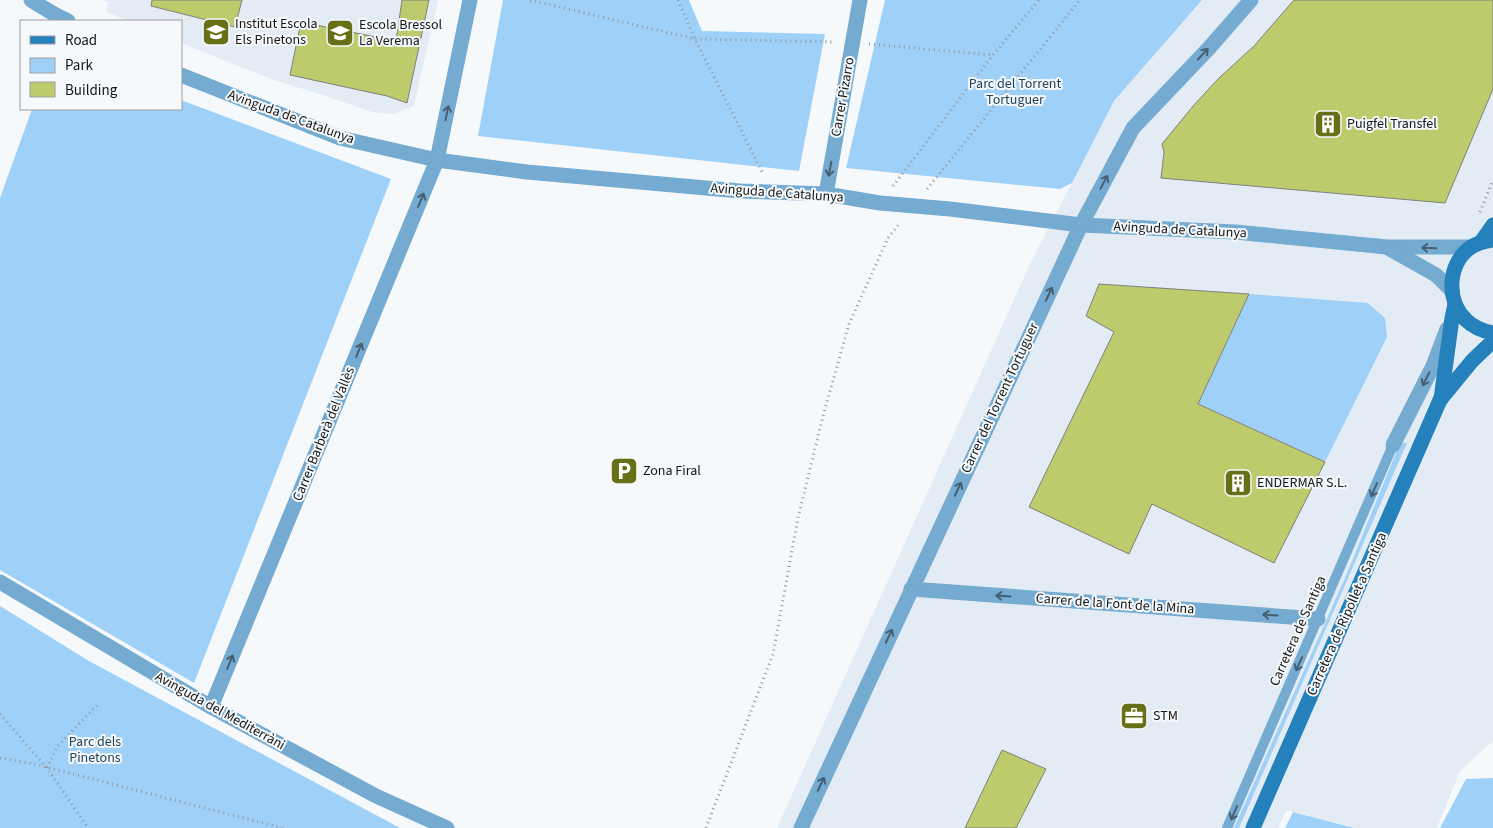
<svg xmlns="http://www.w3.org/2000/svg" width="1493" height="828" font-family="'Source Sans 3',sans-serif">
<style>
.built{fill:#e3ecf4}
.green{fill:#9fd1f8}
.building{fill:#becb6d;stroke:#7e7f7c}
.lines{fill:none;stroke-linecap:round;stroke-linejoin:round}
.path{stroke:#959799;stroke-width:3;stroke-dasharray:1 4;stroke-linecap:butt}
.lane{stroke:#75aad1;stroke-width:10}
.street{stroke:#75aad1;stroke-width:15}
.secondary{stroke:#2481bb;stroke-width:15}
.oneway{stroke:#456074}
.labels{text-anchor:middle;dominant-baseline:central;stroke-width:4;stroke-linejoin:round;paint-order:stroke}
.poi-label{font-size:14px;fill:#151617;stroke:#f6f9fc;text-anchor:start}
.park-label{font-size:14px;fill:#1e425b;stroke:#f6f9fc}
.street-label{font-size:14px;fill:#151617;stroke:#f6f9fc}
</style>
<rect width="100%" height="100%" fill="#f6f9fc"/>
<g class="built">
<polygon points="102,0 438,0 414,106 394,114 372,112 320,94 283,83 240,67 181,43 181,21 129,21 106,12 108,2"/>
<polygon points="1202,0 1493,0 1493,741 1460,771 1437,828 1354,828 1287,810 1278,828 777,828 1029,266 1114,101"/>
</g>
<g class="green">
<polygon points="503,0 689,0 702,31 825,34 799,171 478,136"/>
<polygon points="885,0 1202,0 1114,101 1072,183 1060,189 846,168"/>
<polygon points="181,100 391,179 194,683 0,570 0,198 32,109 181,109"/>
<polygon points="1249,294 1368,303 1385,318 1387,337 1325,462 1198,404"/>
<polygon points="1400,443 1407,443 1239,828 1234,828 1345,578"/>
<polygon points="0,606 89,661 400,828 0,828"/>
<polygon points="1493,778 1493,828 1440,828 1466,779"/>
<polygon points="1293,812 1354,828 1285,828"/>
</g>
<g class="building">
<polygon points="152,0 242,0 235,27 151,6"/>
<polygon points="402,0 429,0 407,103 387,96 290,75 301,22 396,41"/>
<polygon points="1294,0 1493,0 1493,89 1445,203 1161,178 1164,152 1162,144 1194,105 1219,78 1254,46"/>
<polygon points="1099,284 1249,294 1198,404 1325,462 1274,563 1152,504 1129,554 1029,507 1114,332 1086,316"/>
<polygon points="1002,750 1046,769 1016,828 965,828"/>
</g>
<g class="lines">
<g class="path">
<polyline points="530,0 695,39 835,42"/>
<polyline points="678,0 695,39 763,174"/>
<polyline points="869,44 993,55"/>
<polyline points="893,186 993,55 1039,0"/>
<polyline points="927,189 1080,0"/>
<polyline points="1480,212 1493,180"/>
<polyline points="0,714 47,768 88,828"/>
<polyline points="0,758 34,764 283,828"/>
<polyline points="47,768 57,747 97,705"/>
<polyline points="706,828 773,654 798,518 823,416 849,324 888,238 900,223"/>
</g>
<polyline class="lane" points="1227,828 1393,445"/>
<g class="street">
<polyline points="31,0 54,14 68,21"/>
<polyline points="181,75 340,138 437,160 527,172 740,191 826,194 880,203 950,209 1081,225 1235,232 1387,247 1471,247"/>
<polyline points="826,194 860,0"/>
<polyline points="1388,248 1436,275 1452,291"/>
<polyline points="1393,445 1433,366 1447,329"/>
<polyline points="0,582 211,707 376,796 447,828"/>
<polyline points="911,589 1318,619"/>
<polyline points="211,707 437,160 470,0"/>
<polyline points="801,828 1081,225 1133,128 1210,47 1251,0"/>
</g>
<g class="secondary">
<path d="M1493 240C1485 241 1478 243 1471 247 1448 263 1445 300 1466 320 1473 327 1483 331 1493 333"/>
<polyline points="1481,242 1493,225"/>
<polyline points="1441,399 1452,318 1455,304"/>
<polyline points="1253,828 1440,400 1472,361 1493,341"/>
</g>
</g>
<defs><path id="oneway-shaft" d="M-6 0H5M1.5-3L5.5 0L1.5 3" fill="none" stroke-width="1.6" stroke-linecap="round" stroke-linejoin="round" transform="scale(1.25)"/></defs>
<g class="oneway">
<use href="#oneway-shaft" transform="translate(1203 54) rotate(-47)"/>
<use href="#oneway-shaft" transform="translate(447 113) rotate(-78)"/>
<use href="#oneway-shaft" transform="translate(830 169) rotate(100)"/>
<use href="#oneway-shaft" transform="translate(1104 182) rotate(-62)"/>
<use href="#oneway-shaft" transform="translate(421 200) rotate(-68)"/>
<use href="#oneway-shaft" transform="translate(1429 248) rotate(-178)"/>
<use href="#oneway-shaft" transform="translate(1049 294) rotate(-65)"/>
<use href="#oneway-shaft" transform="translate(359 350) rotate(-68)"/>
<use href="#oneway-shaft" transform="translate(1426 379) rotate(117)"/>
<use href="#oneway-shaft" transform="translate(958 489) rotate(-65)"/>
<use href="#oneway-shaft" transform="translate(1374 490) rotate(113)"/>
<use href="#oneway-shaft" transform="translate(1003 596) rotate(-176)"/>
<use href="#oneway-shaft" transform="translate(1270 615) rotate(-176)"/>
<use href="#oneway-shaft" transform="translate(889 636) rotate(-65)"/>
<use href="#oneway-shaft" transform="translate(230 662) rotate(-68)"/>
<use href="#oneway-shaft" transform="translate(1299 664) rotate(114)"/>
<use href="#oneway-shaft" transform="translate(821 784) rotate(-65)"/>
<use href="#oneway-shaft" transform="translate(1234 813) rotate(114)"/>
</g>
<defs>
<g id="school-square" transform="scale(1.4375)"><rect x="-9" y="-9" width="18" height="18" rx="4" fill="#676f17" stroke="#f6f9fc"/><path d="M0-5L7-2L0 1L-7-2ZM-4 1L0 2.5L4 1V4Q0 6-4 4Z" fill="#fff"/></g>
<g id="building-square" transform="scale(1.4375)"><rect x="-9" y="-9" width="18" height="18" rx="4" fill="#676f17" stroke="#f6f9fc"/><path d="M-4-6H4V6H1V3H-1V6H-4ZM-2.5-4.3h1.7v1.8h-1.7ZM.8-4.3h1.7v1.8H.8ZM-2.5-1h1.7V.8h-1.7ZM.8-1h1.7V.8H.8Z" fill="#fff"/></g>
<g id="parking-square" transform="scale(1.4375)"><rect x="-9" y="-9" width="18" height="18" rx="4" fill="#676f17" stroke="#f6f9fc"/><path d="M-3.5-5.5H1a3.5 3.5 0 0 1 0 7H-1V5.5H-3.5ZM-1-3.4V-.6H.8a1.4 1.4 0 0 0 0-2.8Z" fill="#fff"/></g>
<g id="office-square" transform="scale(1.4375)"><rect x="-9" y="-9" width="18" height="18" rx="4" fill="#676f17" stroke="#f6f9fc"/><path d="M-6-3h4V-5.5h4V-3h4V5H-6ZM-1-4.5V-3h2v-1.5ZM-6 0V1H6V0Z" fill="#fff"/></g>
</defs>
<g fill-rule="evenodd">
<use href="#school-square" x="216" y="32"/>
<use href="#school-square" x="340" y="33"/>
<use href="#building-square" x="1328" y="124"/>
<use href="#parking-square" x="624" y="471"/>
<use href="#building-square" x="1238" y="483"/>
<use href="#office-square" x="1134" y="716"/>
</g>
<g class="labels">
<g class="poi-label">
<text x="235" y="24">Institut Escola<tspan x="235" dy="16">Els Pinetons</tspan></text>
<text x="359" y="25">Escola Bressol<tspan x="359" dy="16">La Verema</tspan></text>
<text x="1347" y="124">Puigfel Transfel</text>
<text x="643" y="471">Zona Firal</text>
<text x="1257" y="483">ENDERMAR S.L.</text>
<text x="1153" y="716">STM</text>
</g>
<g class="park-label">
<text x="1015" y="84">Parc del Torrent<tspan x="1015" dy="16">Tortuguer</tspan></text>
<text x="95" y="742">Parc dels<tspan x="95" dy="16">Pinetons</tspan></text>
</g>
<g class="street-label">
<text transform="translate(843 97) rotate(-80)">Carrer Pizarro</text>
<text transform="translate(291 117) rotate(20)">Avinguda de Catalunya</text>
<text transform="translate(777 193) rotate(4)">Avinguda de Catalunya</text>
<text transform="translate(1180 230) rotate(3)">Avinguda de Catalunya</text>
<text transform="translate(1000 398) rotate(-65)">Carrer del Torrent Tortuguer</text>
<text transform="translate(324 434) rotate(-68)">Carrer Barberà del Vallès</text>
<text transform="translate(1115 604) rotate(4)">Carrer de la Font de la Mina</text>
<text transform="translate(1347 614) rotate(-66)">Carretera de Ripollet a Santiga</text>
<text transform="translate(1298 631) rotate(-66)">Carretera de Santiga</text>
<text transform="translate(220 711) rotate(29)">Avinguda del Mediterràni</text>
</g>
</g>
<rect x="20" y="20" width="162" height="90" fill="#f6f9fc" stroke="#9c9ea0"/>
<rect x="30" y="36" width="25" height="8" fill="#2481bb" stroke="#9c9ea0"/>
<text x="65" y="45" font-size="15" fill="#151617">Road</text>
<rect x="30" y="58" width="25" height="15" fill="#9fd1f8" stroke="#9c9ea0"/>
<text x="65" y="70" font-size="15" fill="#151617">Park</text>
<rect x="30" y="82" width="25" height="15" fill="#becb6d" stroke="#9c9ea0"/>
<text x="65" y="95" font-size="15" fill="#151617">Building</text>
</svg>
